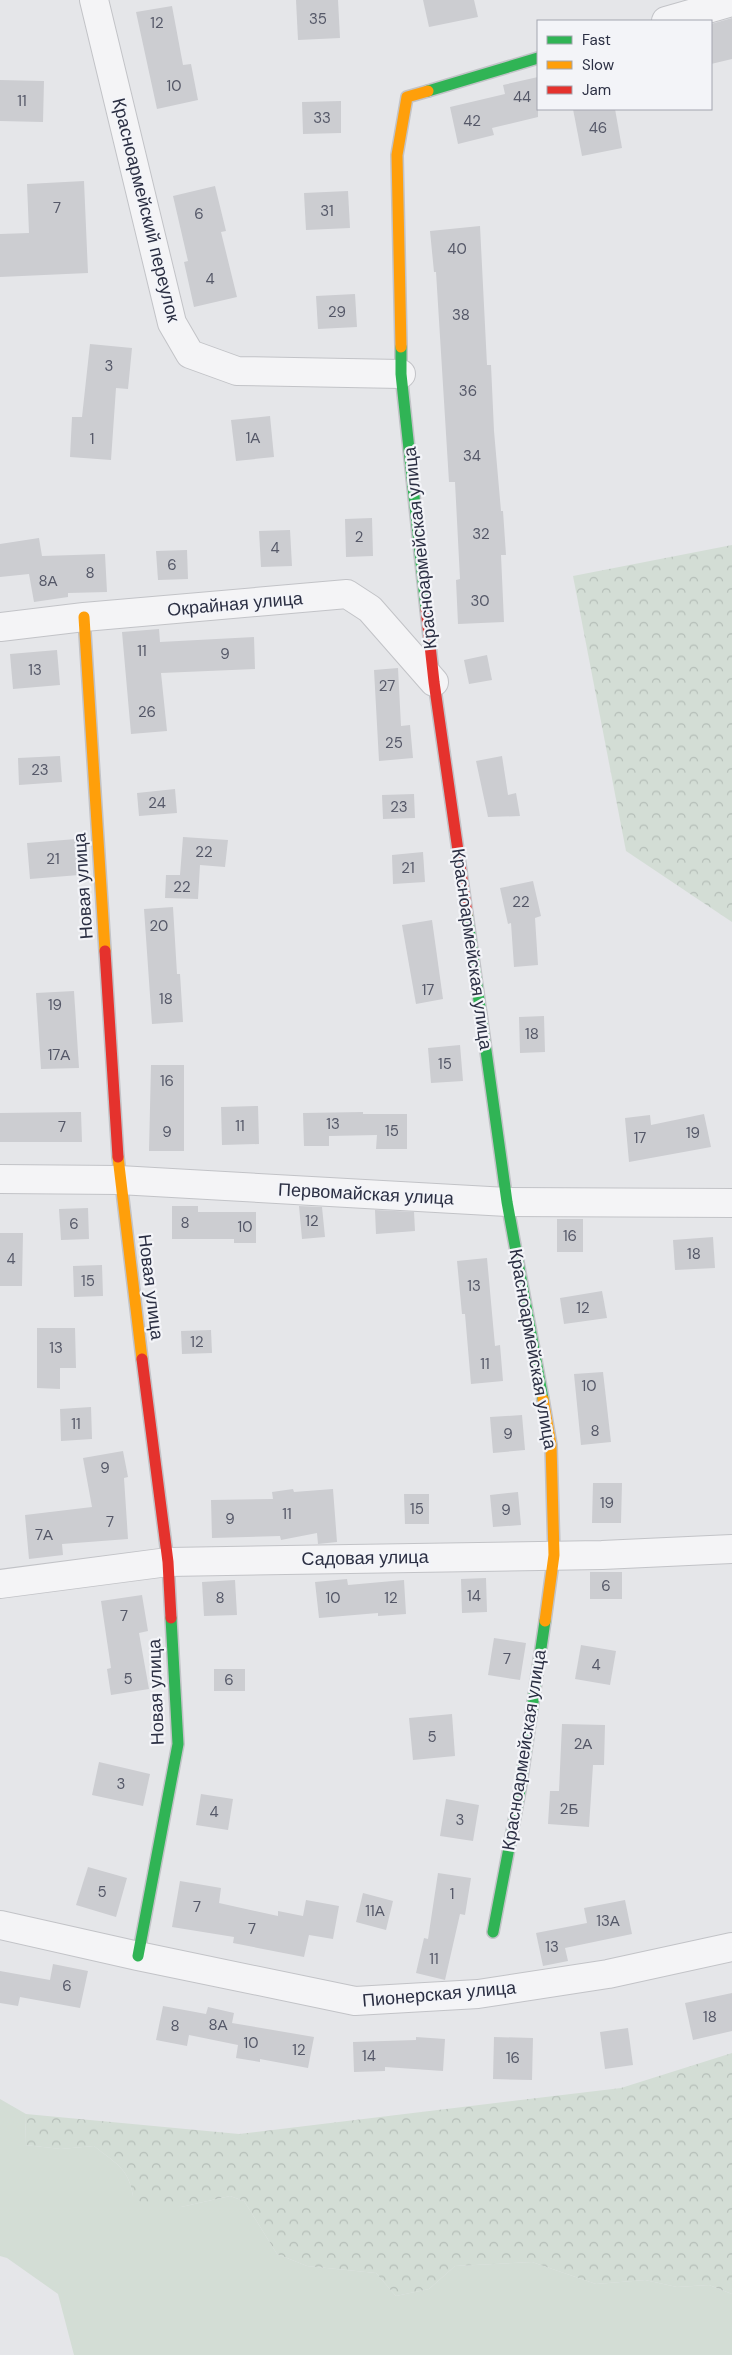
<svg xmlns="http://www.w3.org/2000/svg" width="732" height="2355" font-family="'DM Sans',sans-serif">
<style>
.grass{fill:#d3ddd5}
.forest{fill:url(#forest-crowns)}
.building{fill:#cccdd1}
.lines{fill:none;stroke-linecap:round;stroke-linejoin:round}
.street-casing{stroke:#c2c3c7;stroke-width:30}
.fast-casing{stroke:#c2c3c7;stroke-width:14}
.slow-casing{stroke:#c2c3c7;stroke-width:14}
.jam-casing{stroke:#c2c3c7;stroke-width:14}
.street{stroke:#f4f4f6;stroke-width:28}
.fast{stroke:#30b455;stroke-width:11}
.slow{stroke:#ff9f0a;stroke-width:11}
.jam{stroke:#e5322d;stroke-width:11}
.labels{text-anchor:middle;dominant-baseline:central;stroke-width:4.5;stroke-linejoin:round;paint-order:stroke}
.number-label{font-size:15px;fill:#555868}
.street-label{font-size:18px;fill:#2b2f43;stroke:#f3f4f8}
</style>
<defs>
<pattern id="forest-crowns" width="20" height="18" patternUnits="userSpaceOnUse" patternTransform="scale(1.25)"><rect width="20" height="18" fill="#d3ddd5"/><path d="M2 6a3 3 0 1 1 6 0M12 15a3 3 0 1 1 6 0" fill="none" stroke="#b5beb8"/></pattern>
</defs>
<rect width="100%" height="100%" fill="#e5e6e9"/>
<path class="grass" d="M0 2099 26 2114 25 2145 61 2149 94 2146C115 2163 129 2168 133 2196L181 2207 230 2196 244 2201 277 2254 307 2266 376 2273 396 2296 429 2289 455 2266 532 2262 596 2284 645 2280 677 2287 709 2285 732 2294V2355H74L58 2294 7 2258 0 2256Z"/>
<g class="forest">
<polygon points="732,545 732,922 626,851 573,576"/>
<path d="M732 2053V2294L709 2285 677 2287 645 2280 596 2284 532 2262 455 2266 429 2289 396 2296 376 2273 307 2266 277 2254 244 2201 230 2196 181 2207 146 2206 133 2196C129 2168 115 2163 94 2146L61 2149 25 2145 26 2114 239 2134 621 2088Z"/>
</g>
<g class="building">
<polygon points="296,0 338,0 340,38 298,40"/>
<polygon points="423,0 474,0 478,17 429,27"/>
<polygon points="172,6 183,65 191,64 198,100 157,109 136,12"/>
<polygon points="732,18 732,59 711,64 711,24"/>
<polygon points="538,77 538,117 492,128 494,135 458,144 450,107 505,94 503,85"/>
<polygon points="0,80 44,81 43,122 0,121"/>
<polygon points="341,101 341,133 303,134 302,102"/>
<polygon points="573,109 615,109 622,148 582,156"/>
<polygon points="84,181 88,273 0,277 0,234 29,233 27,184"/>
<polygon points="215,186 226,231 221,232 237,297 194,307 184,262 188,261 173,196"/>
<polygon points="348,191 350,228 306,230 304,193"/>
<polygon points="480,226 487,365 491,365 494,431 501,511 503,511 506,555 501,555 504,622 458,624 456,580 460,579 455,482 449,482 436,272 434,272 430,231"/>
<polygon points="355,294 357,327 318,329 316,296"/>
<polygon points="90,344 132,348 128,389 116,388 111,460 70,457 72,417 82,417"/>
<polygon points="270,416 274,457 236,461 231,420"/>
<polygon points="372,518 373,556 346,557 345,519"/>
<polygon points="290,530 292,566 261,567 259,531"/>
<polygon points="39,538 42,556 105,554 107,592 68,593 68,597 34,602 29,574 0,577 0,544"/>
<polygon points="187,550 188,579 158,580 156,551"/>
<polygon points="159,629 160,642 254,637 255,669 161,673 167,731 131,734 122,632"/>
<polygon points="57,650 60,685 13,689 10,654"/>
<polygon points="487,655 492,680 469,684 464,660"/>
<polygon points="398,668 401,726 410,725 413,758 379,761 374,670"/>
<polygon points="60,756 62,782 19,785 18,758"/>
<polygon points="502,756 508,795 516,793 520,816 488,817 476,761"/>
<polygon points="175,789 177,813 139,816 137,793"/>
<polygon points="414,794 415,818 383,819 382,795"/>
<polygon points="183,837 228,840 225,867 200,865 198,899 165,898 166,875 180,875"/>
<polygon points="76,839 79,875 30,879 27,843"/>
<polygon points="423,852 425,882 393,884 392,855"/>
<polygon points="533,881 541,916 535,918 538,965 514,967 511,923 508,924 500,888"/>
<polygon points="173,907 177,974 180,974 183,1022 152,1024 144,909"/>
<polygon points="432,920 443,999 416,1004 402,925"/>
<polygon points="74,991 79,1068 41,1069 36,993"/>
<polygon points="544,1016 545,1052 520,1053 519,1017"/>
<polygon points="460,1045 463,1081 431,1083 428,1048"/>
<polygon points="151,1065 184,1065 184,1151 149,1151"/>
<polygon points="258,1106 259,1144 222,1145 221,1107"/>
<polygon points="81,1112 82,1142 0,1142 0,1113"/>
<polygon points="363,1112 363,1114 407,1114 407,1149 376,1149 377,1135 329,1136 329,1146 304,1146 303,1113"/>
<polygon points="704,1114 711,1147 629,1162 625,1118 650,1115 651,1125"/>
<polygon points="172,1206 198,1206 198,1212 256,1212 256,1243 234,1243 234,1239 172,1239"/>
<polygon points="299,1206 322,1207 325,1237 302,1239"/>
<polygon points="88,1208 89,1239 61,1240 59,1209"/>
<polygon points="375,1210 414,1212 415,1231 376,1234"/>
<rect x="557" y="1219" width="26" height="33"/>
<polygon points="0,1233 23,1233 22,1286 0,1286"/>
<polygon points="713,1237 715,1268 675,1270 673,1240"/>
<polygon points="487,1258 495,1346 500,1345 503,1381 471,1384 465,1314 462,1314 457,1261"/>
<polygon points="102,1265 103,1296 74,1297 73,1266"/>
<polygon points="602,1291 607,1318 564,1324 560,1298"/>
<polygon points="37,1328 75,1328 76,1368 60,1368 60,1389 37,1388"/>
<polygon points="211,1330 212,1353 182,1354 181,1331"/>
<polygon points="603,1372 611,1442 581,1445 574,1374"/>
<polygon points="91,1407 92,1439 61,1441 60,1409"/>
<polygon points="522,1415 525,1450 493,1453 490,1417"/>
<polygon points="123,1451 128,1477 124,1478 128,1539 62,1544 63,1555 29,1559 25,1515 92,1507 83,1458"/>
<polygon points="593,1483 622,1483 621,1523 592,1523"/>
<polygon points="293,1489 294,1492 333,1489 337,1542 318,1544 317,1533 281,1540 280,1536 212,1538 211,1500 273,1499 272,1492"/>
<polygon points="518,1492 521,1525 493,1527 490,1495"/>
<polygon points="404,1494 429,1494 429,1524 405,1524"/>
<rect x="590" y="1572" width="32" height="27"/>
<polygon points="486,1578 487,1612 462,1613 461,1579"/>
<polygon points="347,1579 348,1585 404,1580 406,1614 378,1616 378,1613 319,1618 315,1582"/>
<polygon points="235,1580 237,1615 204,1616 202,1582"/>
<polygon points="142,1595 148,1631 139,1633 149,1689 111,1695 107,1669 111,1668 101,1601"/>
<polygon points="494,1638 526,1643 520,1680 488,1675"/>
<polygon points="581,1645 616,1651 610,1685 575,1679"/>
<rect x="214" y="1669" width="31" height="22"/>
<polygon points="452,1714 455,1756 413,1760 409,1718"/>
<polygon points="562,1724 605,1725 604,1765 593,1765 589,1827 548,1824 550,1791 559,1791"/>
<polygon points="99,1762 150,1774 143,1806 92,1795"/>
<polygon points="201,1794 233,1799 228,1830 196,1825"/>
<polygon points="446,1799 479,1805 473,1841 440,1836"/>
<polygon points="88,1867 127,1878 116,1917 76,1905"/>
<polygon points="438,1873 471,1878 465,1915 460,1914 445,1980 416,1973 424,1938 428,1939"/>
<polygon points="180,1881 221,1888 219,1903 278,1916 278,1911 303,1916 306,1900 339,1906 333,1939 309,1935 304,1957 233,1943 234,1937 172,1927"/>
<polygon points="363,1893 393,1901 386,1930 356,1922"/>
<polygon points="625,1900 632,1934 565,1948 568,1961 543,1966 536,1933 587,1923 584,1908"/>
<polygon points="53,1964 88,1971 80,2008 20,1997 18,2006 0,2003 0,1971 50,1980"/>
<polygon points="732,1993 732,2031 693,2040 685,2003"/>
<polygon points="163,2006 206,2014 208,2007 234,2013 232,2023 314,2037 308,2068 260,2059 260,2062 236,2058 238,2045 189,2035 187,2046 156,2040"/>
<polygon points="628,2028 633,2065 605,2069 600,2032"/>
<polygon points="416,2037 445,2039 443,2071 385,2067 385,2071 354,2072 353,2042 416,2040"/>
<polygon points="494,2037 533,2038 532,2080 493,2079"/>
</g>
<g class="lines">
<g class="street-casing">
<g id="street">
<polyline points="94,0 172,323 190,354 237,371 401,374"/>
<polyline points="666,21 732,2"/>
<polyline points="0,627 84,617 347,594 370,609 434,682"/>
<polyline points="0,1179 119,1180 507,1202 732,1203"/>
<polyline points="0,1584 168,1562 602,1555 732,1549"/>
<polyline points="0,1925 138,1956 355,2001 478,1994 608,1974 732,1947"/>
</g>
</g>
<g class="fast-casing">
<g id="fast">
<polyline points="428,91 538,58"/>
<polyline points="401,347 401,374 426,609"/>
<polyline points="467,914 507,1202 543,1399"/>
<polyline points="493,1932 520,1790 545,1621"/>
<polyline points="138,1956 178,1744 171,1618"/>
</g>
</g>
<g class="slow-casing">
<g id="slow">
<polyline points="401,347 397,155 407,97 428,91"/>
<polyline points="84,617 105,951"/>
<polyline points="118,1157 142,1359"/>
<polyline points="543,1399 551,1445 554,1555 545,1621"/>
</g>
</g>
<g class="jam-casing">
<g id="jam">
<polyline points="426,609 434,682 467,914"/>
<polyline points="105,951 118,1157"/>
<polyline points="142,1359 168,1562 171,1618"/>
</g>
</g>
<use href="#street" class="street"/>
<use href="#fast" class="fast"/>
<use href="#slow" class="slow"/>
<use href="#jam" class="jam"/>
</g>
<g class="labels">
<g class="number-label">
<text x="318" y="19">35</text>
<text x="157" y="23">12</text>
<text x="174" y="86">10</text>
<text x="522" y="97">44</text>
<text x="22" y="101">11</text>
<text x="322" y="118">33</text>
<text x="472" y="121">42</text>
<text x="598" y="128">46</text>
<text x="57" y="208">7</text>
<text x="327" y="211">31</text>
<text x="199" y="214">6</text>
<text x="457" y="249">40</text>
<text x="210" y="279">4</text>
<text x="337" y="312">29</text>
<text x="461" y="315">38</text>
<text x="109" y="366">3</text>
<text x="468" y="391">36</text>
<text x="253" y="438">1А</text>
<text x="92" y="439">1</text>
<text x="472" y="456">34</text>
<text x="481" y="534">32</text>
<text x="359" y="537">2</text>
<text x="275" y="548">4</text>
<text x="172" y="565">6</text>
<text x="90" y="573">8</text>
<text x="48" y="581">8А</text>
<text x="480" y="601">30</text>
<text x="142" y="651">11</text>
<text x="225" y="654">9</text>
<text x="35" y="670">13</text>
<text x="387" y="686">27</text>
<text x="147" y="712">26</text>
<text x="394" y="743">25</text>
<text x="40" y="770">23</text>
<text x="157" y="803">24</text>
<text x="399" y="807">23</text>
<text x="204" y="852">22</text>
<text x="53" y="859">21</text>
<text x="408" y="868">21</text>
<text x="182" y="887">22</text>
<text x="521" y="902">22</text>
<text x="159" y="926">20</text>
<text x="428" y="990">17</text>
<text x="166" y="999">18</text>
<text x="55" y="1005">19</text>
<text x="532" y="1034">18</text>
<text x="59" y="1055">17А</text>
<text x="445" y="1064">15</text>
<text x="167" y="1081">16</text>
<text x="333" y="1124">13</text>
<text x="240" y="1126">11</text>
<text x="62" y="1127">7</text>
<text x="392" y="1131">15</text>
<text x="167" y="1132">9</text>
<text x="693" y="1133">19</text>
<text x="640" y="1138">17</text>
<text x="312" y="1221">12</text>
<text x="185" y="1223">8</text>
<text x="74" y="1224">6</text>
<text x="245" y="1227">10</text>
<text x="570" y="1236">16</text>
<text x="694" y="1254">18</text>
<text x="11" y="1259">4</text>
<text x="88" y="1281">15</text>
<text x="474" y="1286">13</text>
<text x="583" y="1308">12</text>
<text x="197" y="1342">12</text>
<text x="56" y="1348">13</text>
<text x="485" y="1364">11</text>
<text x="589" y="1386">10</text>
<text x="76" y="1424">11</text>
<text x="595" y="1431">8</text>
<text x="508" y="1434">9</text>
<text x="105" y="1468">9</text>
<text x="607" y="1503">19</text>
<text x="417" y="1509">15</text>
<text x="506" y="1510">9</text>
<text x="287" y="1514">11</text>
<text x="230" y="1519">9</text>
<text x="110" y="1522">7</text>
<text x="44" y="1535">7А</text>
<text x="606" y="1586">6</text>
<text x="474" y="1596">14</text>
<text x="220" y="1598">8</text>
<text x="333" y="1598">10</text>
<text x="391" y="1598">12</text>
<text x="124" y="1616">7</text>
<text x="507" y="1659">7</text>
<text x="596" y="1665">4</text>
<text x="128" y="1679">5</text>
<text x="229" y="1680">6</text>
<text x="432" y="1737">5</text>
<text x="583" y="1744">2А</text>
<text x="121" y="1784">3</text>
<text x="569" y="1809">2Б</text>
<text x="214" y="1812">4</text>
<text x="460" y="1820">3</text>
<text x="102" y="1892">5</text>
<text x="452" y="1894">1</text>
<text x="197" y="1907">7</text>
<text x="375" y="1911">11А</text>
<text x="608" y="1921">13А</text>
<text x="252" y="1929">7</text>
<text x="552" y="1947">13</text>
<text x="434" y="1959">11</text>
<text x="67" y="1986">6</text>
<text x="710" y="2017">18</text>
<text x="218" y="2025">8А</text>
<text x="175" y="2026">8</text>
<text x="251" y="2043">10</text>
<text x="299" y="2050">12</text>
<text x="369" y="2056">14</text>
<text x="513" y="2058">16</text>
</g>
<g class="street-label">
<text transform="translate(146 210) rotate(76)">Красноармейский переулок</text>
<text transform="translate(420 548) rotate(-96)">Красноармейская улица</text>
<text transform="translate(235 604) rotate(-5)">Окрайная улица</text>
<text transform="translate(83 886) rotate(-94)">Новая улица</text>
<text transform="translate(472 949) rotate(82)">Красноармейская улица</text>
<text transform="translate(366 1194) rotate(3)">Первомайская улица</text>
<text transform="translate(151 1287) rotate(83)">Новая улица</text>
<text transform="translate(533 1349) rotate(80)">Красноармейская улица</text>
<text transform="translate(365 1558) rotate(-1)">Садовая улица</text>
<text transform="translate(156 1692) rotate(-92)">Новая улица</text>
<text transform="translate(524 1750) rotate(-81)">Красноармейская улица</text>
<text transform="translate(439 1994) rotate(-5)">Пионерская улица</text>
</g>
</g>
<rect x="537" y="20" width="175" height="90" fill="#f3f4f8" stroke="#a3a5b0"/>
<rect x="547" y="36" width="25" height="8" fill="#30b455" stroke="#a3a5b0"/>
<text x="582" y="45" font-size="15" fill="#2b2f43">Fast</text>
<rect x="547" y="61" width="25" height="8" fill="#ff9f0a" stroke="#a3a5b0"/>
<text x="582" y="70" font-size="15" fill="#2b2f43">Slow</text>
<rect x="547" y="86" width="25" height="8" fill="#e5322d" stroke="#a3a5b0"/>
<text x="582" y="95" font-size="15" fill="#2b2f43">Jam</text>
</svg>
